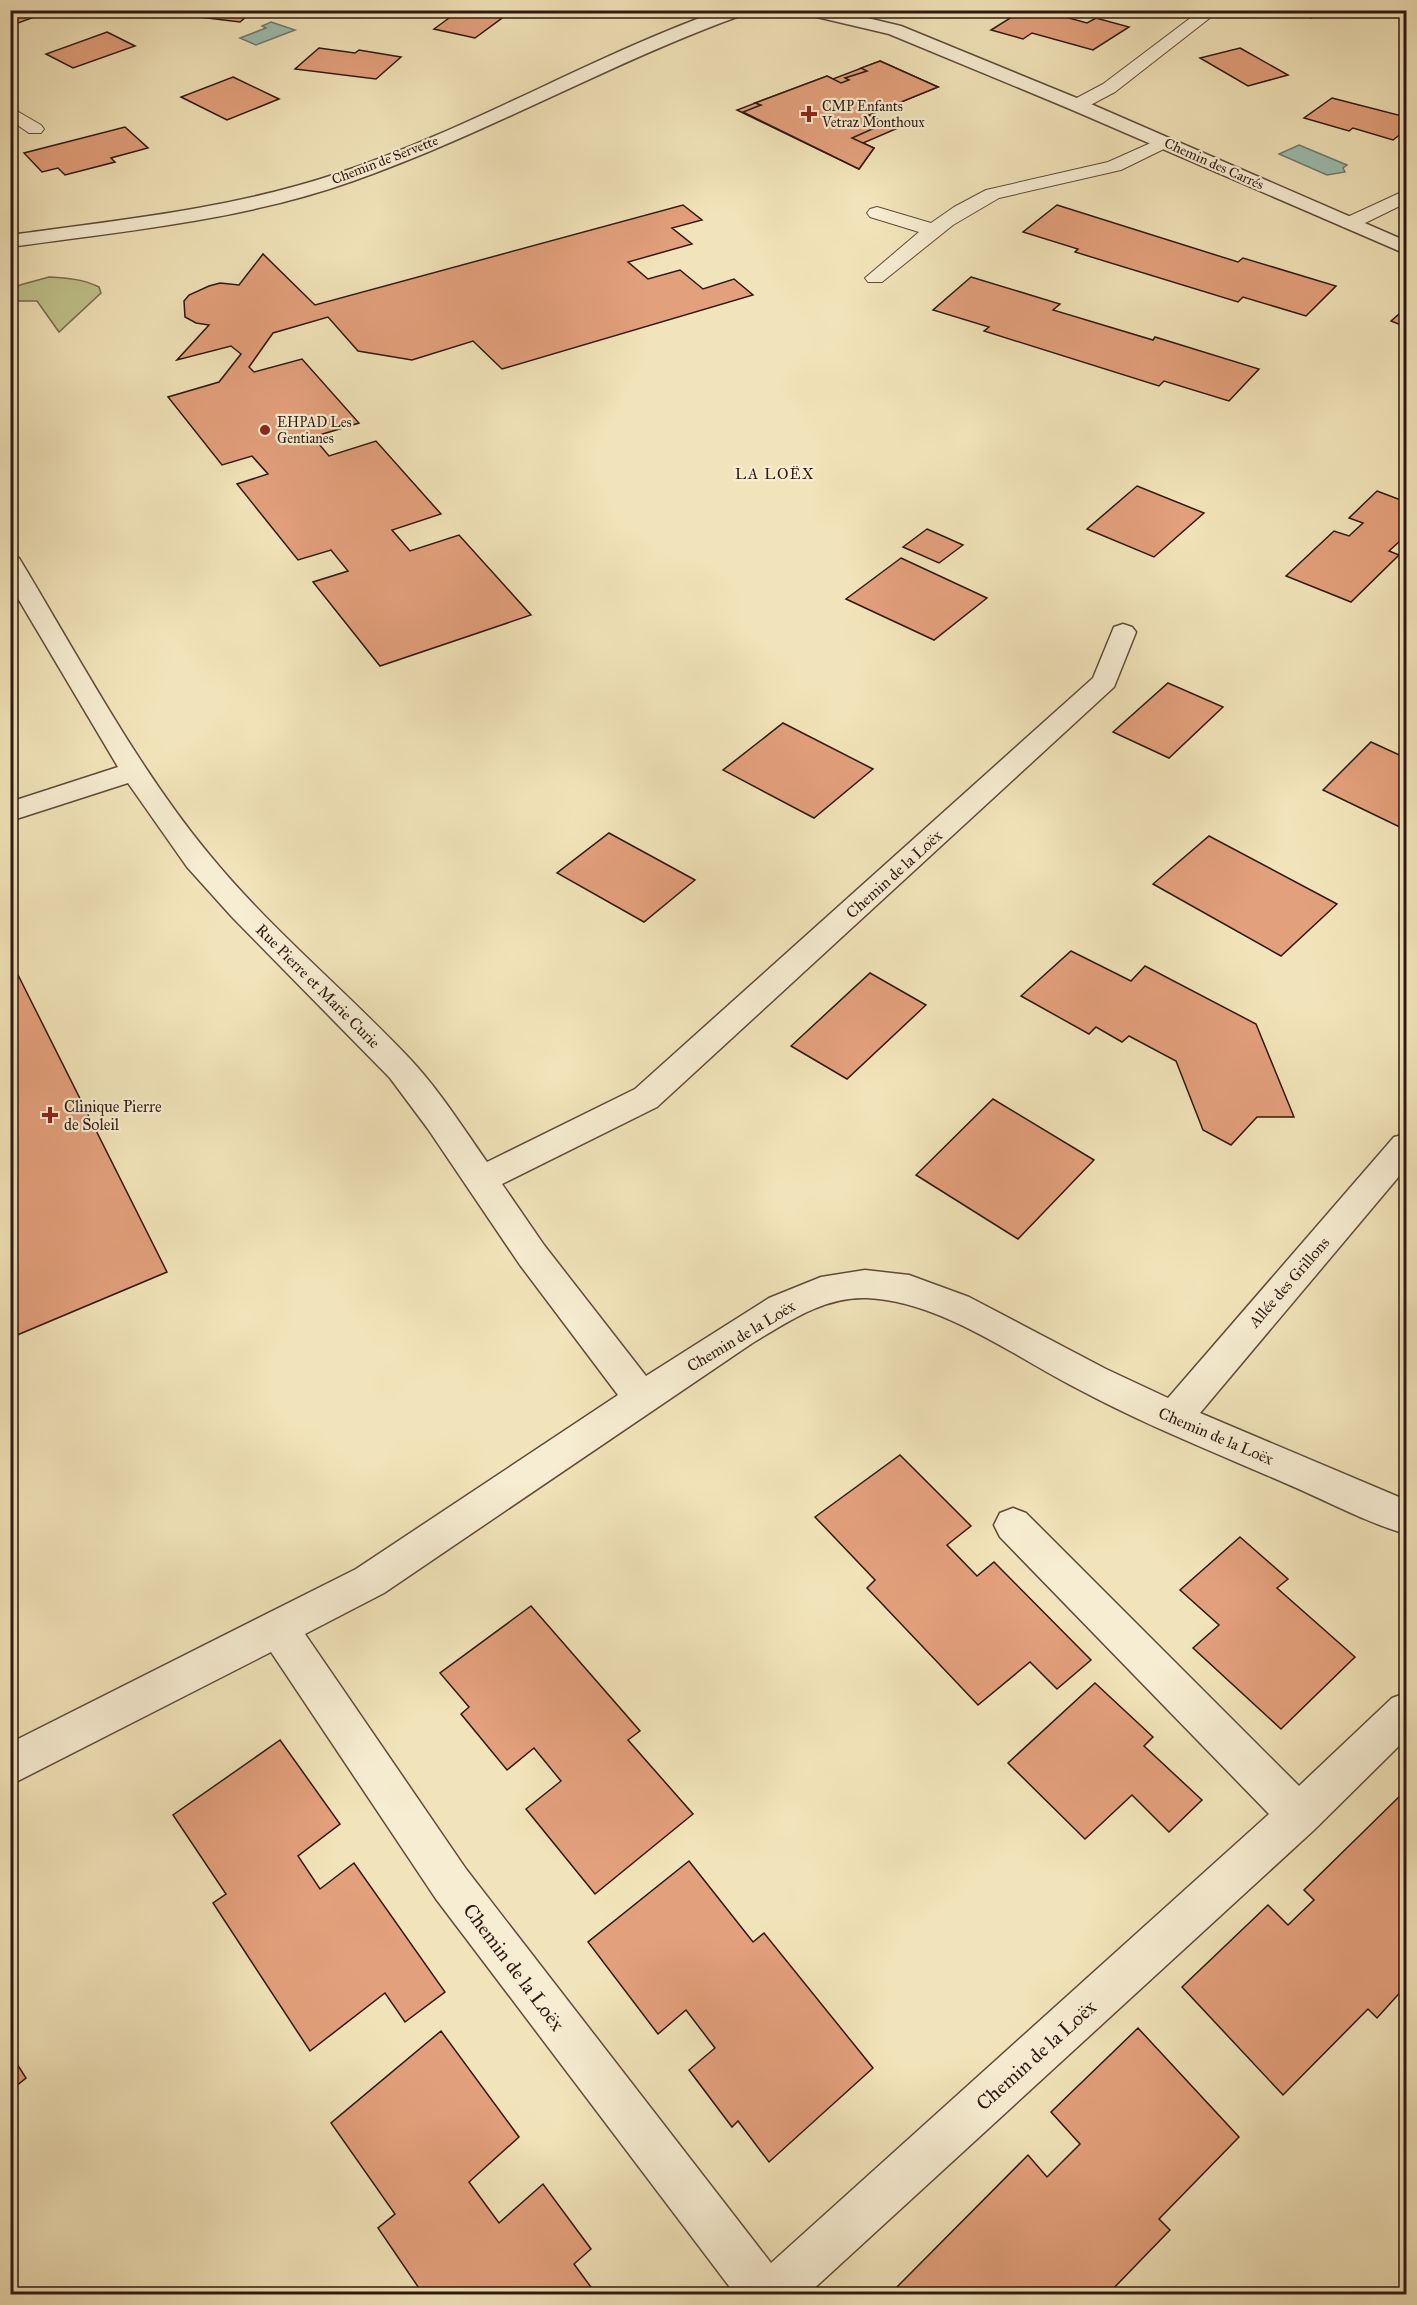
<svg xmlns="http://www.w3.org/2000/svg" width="1417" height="2305" font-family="'IM FELL Great Primer',serif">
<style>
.green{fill:#c0c28c;stroke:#776d4e;stroke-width:1.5}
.water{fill:#9bbeb1;stroke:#6f7c71;stroke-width:1.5}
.building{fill:#e3a07c;stroke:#2e1810;stroke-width:1.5}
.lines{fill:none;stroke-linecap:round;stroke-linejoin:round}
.service-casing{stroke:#5f4b3a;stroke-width:2}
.minor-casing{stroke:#5f4b3a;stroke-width:3}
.service{fill:#f7edd2;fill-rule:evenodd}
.minor{fill:#f7edd2;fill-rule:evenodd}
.poi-dot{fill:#8f2418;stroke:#f7edd2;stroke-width:2}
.labels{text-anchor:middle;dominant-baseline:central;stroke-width:4.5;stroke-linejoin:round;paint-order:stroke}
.far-poi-label{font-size:14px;fill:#2e1810;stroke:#f7edd2;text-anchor:start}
.far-street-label{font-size:14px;fill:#2e1810;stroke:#f7edd2}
.far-neighbourhood-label{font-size:15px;letter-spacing:1.5px;fill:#2e1810;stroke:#f7edd2}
.street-label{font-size:16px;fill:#2e1810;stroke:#f7edd2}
.poi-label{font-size:16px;fill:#2e1810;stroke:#f7edd2;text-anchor:start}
.near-street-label{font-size:20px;fill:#2e1810;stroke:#f7edd2}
</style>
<rect width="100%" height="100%" fill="#f2e4ba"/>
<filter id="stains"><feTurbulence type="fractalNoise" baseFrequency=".00333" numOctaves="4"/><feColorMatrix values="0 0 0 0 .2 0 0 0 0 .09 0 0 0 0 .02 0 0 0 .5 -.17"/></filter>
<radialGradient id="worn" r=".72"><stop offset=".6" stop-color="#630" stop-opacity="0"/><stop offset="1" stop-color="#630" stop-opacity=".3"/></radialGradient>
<path class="green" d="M49 277C67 278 83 279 99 287L101 293 59 332 37 301H11V292L20 285Z"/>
<g class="water">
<polygon points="271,22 295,30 256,45 240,38 266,28 262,26"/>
<polygon points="1299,145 1347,165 1343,168 1345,172 1327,175 1279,154"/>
</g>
<g class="building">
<polygon points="10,10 72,10 54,17 45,13 10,26"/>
<polygon points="178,10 254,10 240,22 174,14"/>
<polygon points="460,10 513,10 475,38 434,29"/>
<polygon points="1023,10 1065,10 1058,15 1087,23 1096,18 1129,27 1093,50 1032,33 1023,39 991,30"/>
<polygon points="1289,10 1328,10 1311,18"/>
<polygon points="107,32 135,46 73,68 46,54"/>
<polygon points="319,48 355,53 359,50 401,57 376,79 295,69"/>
<polygon points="1240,48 1288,75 1248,86 1200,58"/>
<polygon points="880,61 938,87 869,115 898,128 863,143 874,148 859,169 737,110 827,76 833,79"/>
<polygon points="880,61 938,87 869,115 886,123 852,138 874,148 859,169 743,112 761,105 755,103 827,76 841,83 849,80 845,78 867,71 861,68"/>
<polygon points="233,77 279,99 227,120 181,97"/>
<polygon points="1332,98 1406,117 1406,130 1393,140 1353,128 1349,131 1304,118"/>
<polygon points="125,127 148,148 111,158 115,162 65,175 58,168 42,172 24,153"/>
<polygon points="683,205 702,220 672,228 692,244 628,262 648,279 680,270 703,289 734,279 753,295 502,369 473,341 412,360 358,351 328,317 273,333 249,367 254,372 302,359 359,423 313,437 329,456 376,441 441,514 392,530 410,551 459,535 531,615 380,666 313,582 348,571 331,550 298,560 237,484 268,474 252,456 222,465 168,397 219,382 241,354 231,346 177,360 209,325 196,323 185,317 184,301 189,295 209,286 220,283 239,285 263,254 315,305"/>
<polygon points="1057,205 1238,262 1243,258 1336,286 1306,316 1243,297 1238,302 1075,252 1078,249 1023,232"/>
<polygon points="971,277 1060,304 1053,310 1153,340 1155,337 1259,369 1229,401 1164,381 1159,386 984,331 989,327 933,310"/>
<polygon points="1406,308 1406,327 1391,321"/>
<polygon points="1137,486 1204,513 1154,557 1087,529"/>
<polygon points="1377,491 1406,502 1406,542 1401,540 1389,551 1399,555 1351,602 1286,576 1334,531 1349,536 1363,523 1349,518"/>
<polygon points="927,529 963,545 939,563 903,547"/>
<polygon points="901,558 987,598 934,640 846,599"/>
<polygon points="1168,683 1223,707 1169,758 1113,732"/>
<polygon points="783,723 873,769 814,818 723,770"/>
<polygon points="1371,742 1406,758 1406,830 1323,790"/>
<polygon points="609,833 695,880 644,922 557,873"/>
<polygon points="1209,836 1337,904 1281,956 1153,884"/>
<polygon points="1071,951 1131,981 1145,966 1256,1024 1294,1117 1257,1117 1231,1145 1203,1130 1176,1061 1129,1036 1122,1042 1096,1027 1089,1034 1021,996"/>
<polygon points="10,959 167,1272 10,1338"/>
<polygon points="870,973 926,1005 847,1079 791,1046"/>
<polygon points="993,1099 1094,1160 1018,1239 916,1175"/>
<polygon points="900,1455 971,1526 947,1545 977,1576 994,1562 1091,1660 1057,1689 1030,1662 978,1705 867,1588 875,1580 815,1517"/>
<polygon points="1240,1537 1288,1579 1277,1588 1355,1657 1281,1729 1193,1648 1219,1625 1180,1590"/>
<polygon points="531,1606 640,1731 628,1740 693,1814 595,1894 526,1809 561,1781 534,1748 507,1770 461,1714 469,1707 440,1673"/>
<polygon points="1095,1683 1153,1737 1144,1746 1202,1800 1169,1832 1132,1795 1085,1839 1008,1763"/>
<polygon points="280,1740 340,1824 298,1856 320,1889 354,1863 445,1992 405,2022 385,1993 310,2051 213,1903 226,1894 173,1815"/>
<polygon points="1406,1790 1406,1986 1377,2018 1368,2009 1283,2095 1182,1987 1268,1905 1288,1925 1314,1900 1304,1890"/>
<polygon points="689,1861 753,1942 764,1933 873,2068 769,2162 738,2121 732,2127 689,2070 715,2048 686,2010 658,2034 588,1942"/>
<polygon points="1138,2028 1239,2137 1159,2219 1170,2230 1108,2294 890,2294 1028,2155 1047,2177 1080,2144 1051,2112"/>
<polygon points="441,2031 519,2137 469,2182 499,2223 543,2184 591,2249 574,2264 596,2294 423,2294 378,2228 395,2214 331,2123"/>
<polygon points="10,2053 26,2078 10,2091"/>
</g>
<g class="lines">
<g class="service-casing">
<g id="service">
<polygon points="1201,10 1220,10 1115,92 1083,109 1071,109 1068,105 1071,101 1103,84"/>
<polygon points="10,107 41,125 44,129 41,133 29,133 10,120"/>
<polygon points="1164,137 1170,138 1173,142 1170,146 1121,170 999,198 953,225 882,282 868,282 865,278 919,232 870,217 867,213 870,209 877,207 931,223 954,207 986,190 1108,162"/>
<polygon points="1406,190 1406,203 1357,227 1343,227 1340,223 1343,219"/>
</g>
</g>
<g class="minor-casing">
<g id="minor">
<path d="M721 10H747L745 14C611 62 487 134 353 181 244 220 125 231 10 247V235C120 220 231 209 336 174 469 130 590 57 721 10Z"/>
<polygon points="802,10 834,10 901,26 1084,101 1406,241 1406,254 1070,109 889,34 804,14"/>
<path d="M10 556 19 558 22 563C80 659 137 767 208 853 269 928 345 990 411 1060 440 1091 463 1128 487 1162L635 1089 1093 678 1114 627 1123 624 1132 627 1136 632 1114 687 657 1107 502 1184 544 1245 646 1376 769 1298 821 1277 865 1270 909 1275 969 1297 1106 1369 1168 1398 1394 1137 1406 1134V1168L1200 1413 1406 1500V1534C1365 1522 1325 1500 1285 1483 1216 1453 1145 1425 1078 1389 1014 1356 940 1301 867 1298 824 1296 786 1323 751 1344L384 1593 305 1634 466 1869 771 2263 1269 1814 1000 1537 994 1525 1000 1513 1013 1508 1026 1513 1299 1786 1392 1698 1406 1693V1739L1314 1830 808 2294H735L436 1899 271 1652 10 1785V1743L356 1569 618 1395 520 1265 428 1129 390 1078 232 917 187 867 128 783 10 821V802L118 767 10 585Z"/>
</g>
</g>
<use href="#service" class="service"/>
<use href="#minor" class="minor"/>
</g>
<g class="poi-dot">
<path d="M806 105h6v6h6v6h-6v6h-6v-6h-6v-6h6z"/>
<circle cx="265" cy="430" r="6"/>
<path d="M47 1106h6v6h6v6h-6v6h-6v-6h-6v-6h6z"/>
</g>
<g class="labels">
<g class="far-poi-label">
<text x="822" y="106">CMP Enfants<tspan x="822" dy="16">Vetraz Monthoux</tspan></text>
<text x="277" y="422">EHPAD Les<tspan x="277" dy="16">Gentianes</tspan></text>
</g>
<g class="far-street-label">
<text transform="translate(385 160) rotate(-21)">Chemin de Servette</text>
<text transform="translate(1214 164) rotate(24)">Chemin des Carrés</text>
</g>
<g class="far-neighbourhood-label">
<text x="775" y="474">LA LOËX</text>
</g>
<g class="street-label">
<text transform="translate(894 874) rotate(-42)">Chemin de la Loëx</text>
<text transform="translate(318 986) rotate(45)">Rue Pierre et Marie Curie</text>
<text transform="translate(1289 1282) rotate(-49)">Allée des Grillons</text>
<text transform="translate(741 1336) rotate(-31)">Chemin de la Loëx</text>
<text transform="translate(1216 1436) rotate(23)">Chemin de la Loëx</text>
</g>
<g class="poi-label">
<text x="64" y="1106">Clinique Pierre<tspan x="64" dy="18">de Soleil</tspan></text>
</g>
<g class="near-street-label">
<text transform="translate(514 1967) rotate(53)">Chemin de la Loëx</text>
<text transform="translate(1036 2055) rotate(-42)">Chemin de la Loëx</text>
</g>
</g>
<rect width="1417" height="2305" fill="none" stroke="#f2e4ba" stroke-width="36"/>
<rect x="12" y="12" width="1393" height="2281" fill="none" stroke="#2e1810" stroke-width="3"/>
<rect x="18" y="18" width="1381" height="2269" fill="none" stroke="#2e1810" stroke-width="1.5"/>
<rect width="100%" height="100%" filter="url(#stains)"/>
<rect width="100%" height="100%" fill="url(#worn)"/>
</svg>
